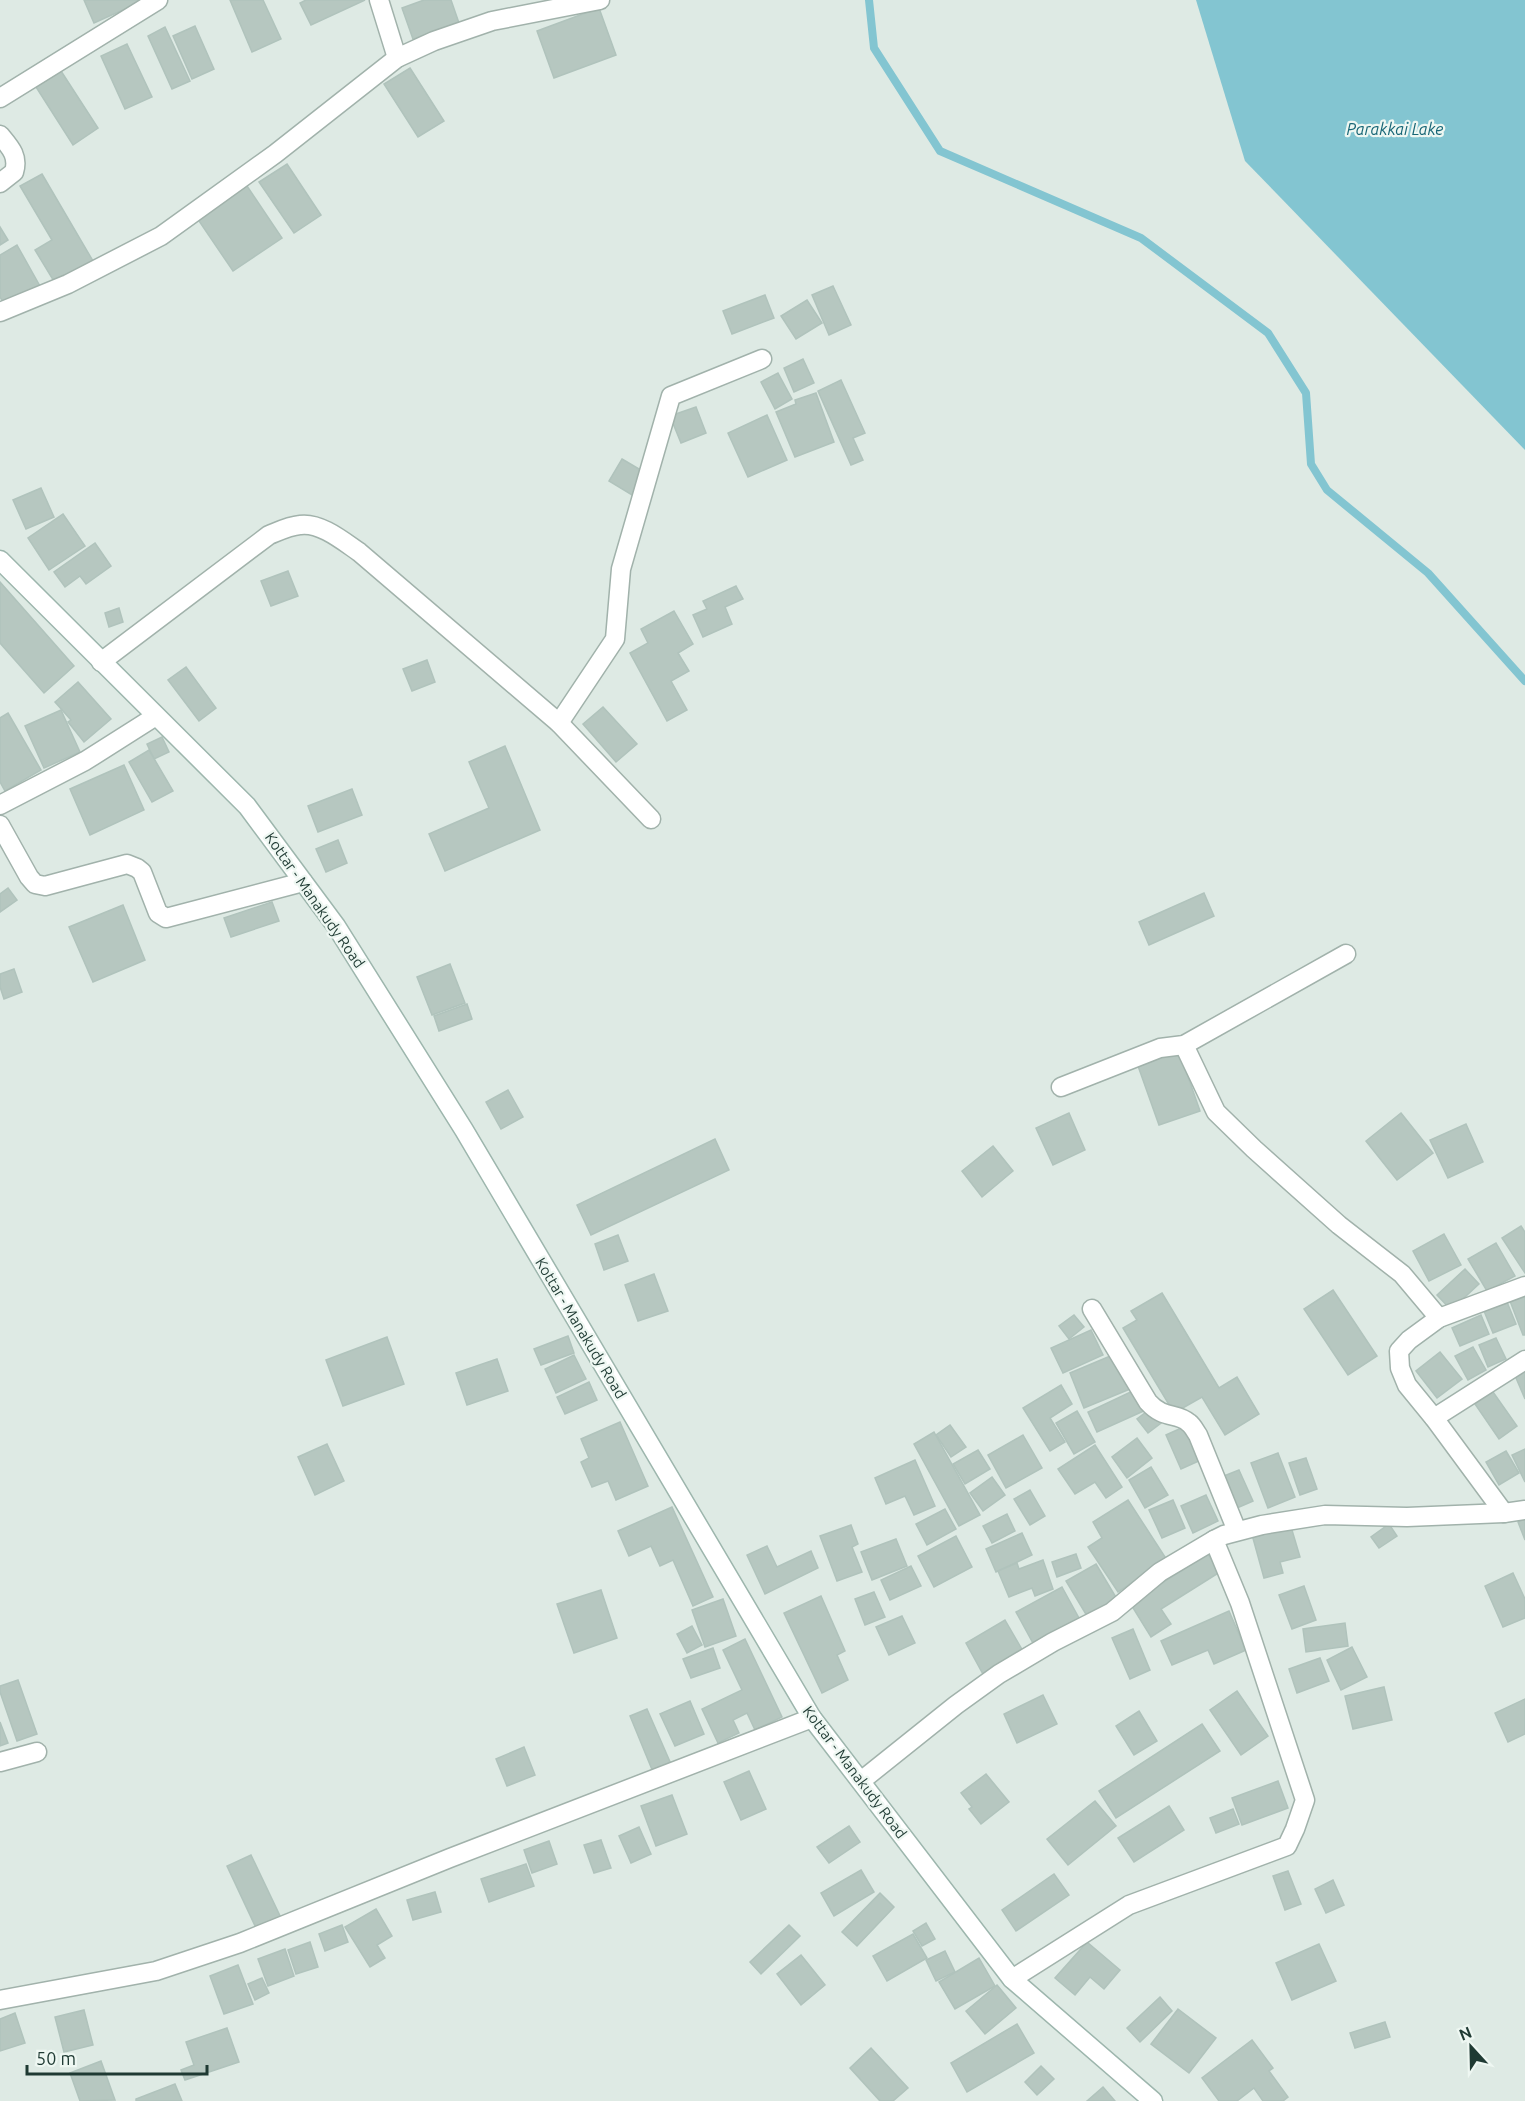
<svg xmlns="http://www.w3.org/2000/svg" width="1525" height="2101" font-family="Ubuntu,sans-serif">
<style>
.water{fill:#83c5d1}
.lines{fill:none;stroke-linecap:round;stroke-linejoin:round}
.stream{stroke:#83c5d1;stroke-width:8}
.building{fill:#b6c7c0;stroke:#b0c3bc;stroke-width:1.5}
.street-casing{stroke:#a1b2ab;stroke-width:21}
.secondary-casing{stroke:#9db6ad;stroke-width:21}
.street{stroke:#fff;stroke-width:18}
.secondary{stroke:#fff;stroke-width:18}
.labels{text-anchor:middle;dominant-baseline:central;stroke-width:4.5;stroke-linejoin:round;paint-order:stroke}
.street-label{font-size:15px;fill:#1f3a33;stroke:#eef7f2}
.water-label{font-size:16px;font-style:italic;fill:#186676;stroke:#eef7f2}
</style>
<rect width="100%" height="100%" fill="#deeae4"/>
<polygon class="water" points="1196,0 1525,0 1525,450 1245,161"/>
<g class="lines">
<polyline class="stream" points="869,0 874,48 940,151 1141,238 1268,333 1306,393 1311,464 1327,490 1428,573 1525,681"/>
</g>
<g class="building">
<polygon points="84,0 145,0 94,23"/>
<polygon points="230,0 263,0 281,39 252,52"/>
<polygon points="306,0 365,0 311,25 300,3"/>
<polygon points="424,0 451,0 459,23 413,39 402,8"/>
<polygon points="599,8 616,55 554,78 537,31"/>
<polygon points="195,26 214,69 192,79 173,36"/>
<polygon points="165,27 190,81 172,89 148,36"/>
<polygon points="127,44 152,97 125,109 101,56"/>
<polygon points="410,68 444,121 418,137 384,84"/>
<polygon points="61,71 98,128 73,145 36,87"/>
<polygon points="287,164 321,215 294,233 259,182"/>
<polygon points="42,174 93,261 55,283 35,250 52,240 20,186"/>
<polygon points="247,186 282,238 233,271 197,218"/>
<polygon points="0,227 8,240 0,245"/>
<polygon points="17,245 41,288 6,307 0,297 0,255"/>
<polygon points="833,286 851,325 829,335 812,295"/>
<polygon points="765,295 774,318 732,334 723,311"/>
<polygon points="807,300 822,323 796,339 781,316"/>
<polygon points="803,359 814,383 794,392 784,368"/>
<polygon points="778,373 792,399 775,409 761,382"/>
<polygon points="841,380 865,433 853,438 863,460 851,465 818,391"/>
<polygon points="816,393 834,442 795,457 776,412 796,404 795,400"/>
<polygon points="696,407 706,433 681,443 670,416"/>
<polygon points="767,415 787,460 748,477 728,433"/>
<polygon points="622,459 651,476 637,498 609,481"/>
<polygon points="41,488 54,517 26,529 13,500"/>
<polygon points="63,514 85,546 49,570 28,538"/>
<polygon points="95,543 111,566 86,584 80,576 65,587 54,572"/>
<polygon points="288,571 298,596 271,606 261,581"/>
<polygon points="0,582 74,666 44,693 0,643"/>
<polygon points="736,586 743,599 725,607 732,624 703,637 693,615 707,609 703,601"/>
<polygon points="119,608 123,622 109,627 105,613"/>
<polygon points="674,611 693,644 678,653 689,671 671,681 687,710 667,721 630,653 648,643 641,629"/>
<polygon points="427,660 435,682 412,691 403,669"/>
<polygon points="186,667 216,708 199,721 168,680"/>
<polygon points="78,682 111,719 84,742 68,722 71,720 55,702"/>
<polygon points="603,707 637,744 616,762 583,724"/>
<polygon points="61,710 80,752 44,768 25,726"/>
<polygon points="8,713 41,770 5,791 0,782 0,718"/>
<polygon points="162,737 169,752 154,759 147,744"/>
<polygon points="505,746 540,830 445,871 429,834 489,808 469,762"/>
<polygon points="149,750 173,791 152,802 129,762"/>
<polygon points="124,765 144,810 90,835 70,789"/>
<polygon points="352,789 362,815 318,832 308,806"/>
<polygon points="338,840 347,863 326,872 316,849"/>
<polygon points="8,888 17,900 0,912 0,894"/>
<polygon points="1204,893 1214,916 1149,945 1139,922"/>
<polygon points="272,902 279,921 231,937 224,918"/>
<polygon points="123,905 145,960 93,982 69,927"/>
<polygon points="450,964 465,1003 432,1015 417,977"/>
<polygon points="14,969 22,992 4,999 0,987 0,974"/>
<polygon points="467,1004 472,1019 439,1031 434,1016"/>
<polygon points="1179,1051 1200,1111 1159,1125 1138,1066"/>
<polygon points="508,1090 523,1117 501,1129 486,1102"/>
<polygon points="1069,1113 1085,1150 1053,1165 1036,1128"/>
<polygon points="1401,1113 1433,1153 1397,1180 1366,1141"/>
<polygon points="1466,1124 1483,1162 1448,1178 1430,1140"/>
<polygon points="715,1139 729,1170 591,1235 577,1205"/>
<polygon points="993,1146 1013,1171 982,1197 962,1171"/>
<polygon points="1521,1226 1525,1232 1525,1273 1502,1238"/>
<polygon points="1444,1234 1461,1265 1429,1281 1413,1251"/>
<polygon points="618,1235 628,1261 604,1270 595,1244"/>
<polygon points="1496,1243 1515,1276 1487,1291 1468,1259"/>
<polygon points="1465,1269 1479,1284 1451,1310 1437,1295"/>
<polygon points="654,1274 668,1311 638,1321 625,1285"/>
<polygon points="1333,1290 1377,1356 1348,1375 1304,1309"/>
<polygon points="1162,1293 1219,1388 1237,1377 1259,1414 1225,1435 1202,1397 1174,1413 1123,1328 1137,1320 1131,1311"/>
<polygon points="1525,1295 1525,1335 1523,1335 1510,1301"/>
<polygon points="1507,1302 1516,1324 1493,1333 1484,1311"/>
<polygon points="1074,1315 1084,1327 1069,1339 1059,1326"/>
<polygon points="1481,1315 1489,1334 1460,1346 1452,1328"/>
<polygon points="1091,1330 1103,1355 1063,1373 1051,1348"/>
<polygon points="568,1336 574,1353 541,1365 534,1349"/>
<polygon points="387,1337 404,1384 343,1406 326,1360"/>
<polygon points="1496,1338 1506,1359 1488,1367 1479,1345"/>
<polygon points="1473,1347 1486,1370 1468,1380 1455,1356"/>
<polygon points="1440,1352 1462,1379 1437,1398 1416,1371"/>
<polygon points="1115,1354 1130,1389 1084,1408 1070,1373"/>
<polygon points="574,1355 586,1379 556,1393 545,1369"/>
<polygon points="497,1359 508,1391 467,1405 456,1373"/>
<polygon points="1525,1366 1525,1399 1513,1371"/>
<polygon points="589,1382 597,1400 565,1414 557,1397"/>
<polygon points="1061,1385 1072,1404 1050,1418 1065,1442 1050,1451 1023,1408"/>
<polygon points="1139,1388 1148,1409 1097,1432 1088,1412"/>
<polygon points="1493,1392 1517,1426 1499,1439 1475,1404"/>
<polygon points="1150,1409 1161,1423 1148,1433 1137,1419"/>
<polygon points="1077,1411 1095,1442 1074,1454 1056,1423"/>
<polygon points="620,1422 648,1486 616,1500 608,1481 592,1487 581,1462 589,1458 581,1439"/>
<polygon points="950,1425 966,1447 951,1457 936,1435"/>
<polygon points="1188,1425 1203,1459 1181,1469 1166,1435"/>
<polygon points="934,1432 980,1515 959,1526 914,1444"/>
<polygon points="1023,1435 1042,1468 1006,1488 988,1455"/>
<polygon points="1137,1438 1152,1458 1127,1478 1112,1457"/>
<polygon points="327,1444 344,1481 315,1495 298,1457"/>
<polygon points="1095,1445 1122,1487 1106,1498 1095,1482 1075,1494 1058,1469"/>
<polygon points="1525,1449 1525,1482 1512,1455"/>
<polygon points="978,1450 990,1469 965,1484 953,1464"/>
<polygon points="1506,1451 1519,1473 1499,1485 1486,1462"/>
<polygon points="1278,1453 1295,1497 1268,1508 1251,1463"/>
<polygon points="1306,1458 1317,1489 1300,1495 1289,1463"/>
<polygon points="915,1460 935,1506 914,1515 905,1496 886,1504 875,1478"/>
<polygon points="1151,1467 1168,1495 1145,1508 1129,1480"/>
<polygon points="1239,1470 1253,1501 1237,1508 1224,1476"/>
<polygon points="992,1477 1005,1495 983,1511 970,1493"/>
<polygon points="1030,1490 1045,1516 1030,1525 1014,1499"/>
<polygon points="1206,1495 1218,1521 1193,1533 1181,1506"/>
<polygon points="1128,1500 1167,1560 1118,1592 1088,1547 1102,1538 1093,1522"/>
<polygon points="1173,1500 1185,1528 1162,1538 1149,1510"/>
<polygon points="672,1507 713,1597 693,1606 673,1560 660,1566 651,1546 629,1556 618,1531"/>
<polygon points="945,1509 956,1529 927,1545 916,1524"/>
<polygon points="1007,1514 1015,1531 992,1543 983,1526"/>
<polygon points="1525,1519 1525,1540 1518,1522"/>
<polygon points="1289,1520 1300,1557 1280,1562 1283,1573 1264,1578 1251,1531"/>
<polygon points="1389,1524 1397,1536 1379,1548 1371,1537"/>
<polygon points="851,1525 858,1544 852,1547 862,1572 837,1581 820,1536"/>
<polygon points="1022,1533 1032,1555 996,1572 986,1549"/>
<polygon points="956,1536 972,1567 934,1587 918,1556"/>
<polygon points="896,1539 907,1566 872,1580 861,1552"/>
<polygon points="767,1546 777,1567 811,1551 818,1568 765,1594 747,1555"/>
<polygon points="1076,1554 1081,1568 1057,1577 1052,1562"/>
<polygon points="1208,1554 1220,1572 1161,1609 1171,1624 1151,1637 1130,1603"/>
<polygon points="1043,1560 1053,1589 1035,1596 1032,1588 1009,1597 998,1571 1017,1563 1019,1569"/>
<polygon points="1096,1564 1117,1599 1087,1616 1066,1581"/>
<polygon points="911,1566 921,1586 890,1600 881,1580"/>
<polygon points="1513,1573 1525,1599 1525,1618 1503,1627 1485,1586"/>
<polygon points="1304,1586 1316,1620 1292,1629 1279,1595"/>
<polygon points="1062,1587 1080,1620 1034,1645 1016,1612"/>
<polygon points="601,1590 617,1638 574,1653 557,1604"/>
<polygon points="874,1592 885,1617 865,1625 855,1599"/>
<polygon points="821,1596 845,1651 837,1655 848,1680 822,1693 784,1613"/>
<polygon points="723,1599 736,1636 705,1647 692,1610"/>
<polygon points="1229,1611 1246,1650 1214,1664 1208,1650 1172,1665 1161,1641"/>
<polygon points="902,1616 915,1643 889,1655 876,1627"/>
<polygon points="1005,1620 1024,1653 984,1676 966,1643"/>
<polygon points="1345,1623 1348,1646 1306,1652 1303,1629"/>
<polygon points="692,1626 702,1645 687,1653 677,1634"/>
<polygon points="1133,1629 1150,1670 1130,1679 1112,1638"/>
<polygon points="745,1639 782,1717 755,1730 747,1713 733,1720 739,1733 718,1743 702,1709 742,1690 723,1650"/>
<polygon points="1352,1647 1367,1677 1341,1690 1327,1660"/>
<polygon points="713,1648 720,1668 691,1678 683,1659"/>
<polygon points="1320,1658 1329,1681 1297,1693 1289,1669"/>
<polygon points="18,1680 37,1734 17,1741 0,1692 0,1686"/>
<polygon points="1384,1687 1392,1720 1353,1729 1345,1696"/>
<polygon points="1237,1691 1268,1736 1241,1755 1210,1710"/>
<polygon points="1043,1695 1057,1724 1017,1743 1004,1714"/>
<polygon points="1525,1699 1525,1734 1508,1742 1495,1713"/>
<polygon points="690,1701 704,1734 675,1746 660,1714"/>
<polygon points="647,1709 671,1764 653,1772 630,1716"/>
<polygon points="1139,1711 1157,1741 1134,1755 1116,1726"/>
<polygon points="0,1722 8,1743 0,1746"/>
<polygon points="1202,1724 1220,1751 1116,1818 1099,1791"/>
<polygon points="524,1747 535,1775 507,1786 496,1759"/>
<polygon points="749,1771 766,1809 741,1820 724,1782"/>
<polygon points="986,1774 1009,1802 981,1824 969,1809 972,1807 961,1793"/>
<polygon points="1278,1781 1288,1808 1242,1825 1232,1798"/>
<polygon points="672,1795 687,1834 656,1846 641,1806"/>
<polygon points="1095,1801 1116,1826 1068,1865 1047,1839"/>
<polygon points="1169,1806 1184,1830 1134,1862 1118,1838"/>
<polygon points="1233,1809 1239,1824 1216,1833 1210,1818"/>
<polygon points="849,1826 860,1842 829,1863 817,1847"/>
<polygon points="639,1827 651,1854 631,1863 619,1836"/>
<polygon points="601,1840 611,1868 594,1873 584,1845"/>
<polygon points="549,1841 557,1864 532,1873 524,1850"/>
<polygon points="251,1855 281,1918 257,1930 227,1866"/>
<polygon points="526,1864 534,1886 489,1902 481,1879"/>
<polygon points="861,1870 874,1892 834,1916 821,1893"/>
<polygon points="1288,1871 1301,1904 1285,1910 1273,1876"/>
<polygon points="1054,1874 1069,1895 1016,1931 1002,1910"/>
<polygon points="1333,1880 1344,1905 1326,1913 1315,1889"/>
<polygon points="435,1892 441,1912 413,1920 407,1900"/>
<polygon points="880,1893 894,1907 857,1946 842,1932"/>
<polygon points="376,1909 392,1936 377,1945 385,1958 370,1967 345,1927"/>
<polygon points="926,1923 935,1939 922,1946 913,1931"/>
<polygon points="342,1925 348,1942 325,1951 319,1934"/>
<polygon points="789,1925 800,1936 761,1974 750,1962"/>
<polygon points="913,1934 927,1958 887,1981 873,1956"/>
<polygon points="310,1942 318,1967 296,1974 288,1950"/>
<polygon points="1087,1942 1120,1970 1104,1989 1090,1977 1075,1995 1055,1978"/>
<polygon points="1319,1944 1336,1981 1292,2000 1276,1963"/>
<polygon points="285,1949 294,1976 268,1986 258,1959"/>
<polygon points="945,1951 955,1972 936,1981 926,1960"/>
<polygon points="801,1955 825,1985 801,2005 777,1974"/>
<polygon points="979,1958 995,1986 955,2009 939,1982"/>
<polygon points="238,1965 253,2004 224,2014 210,1976"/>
<polygon points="262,1978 269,1993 255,2000 248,1984"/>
<polygon points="997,1985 1016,2008 985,2034 966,2011"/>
<polygon points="1160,1997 1172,2011 1140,2042 1127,2028"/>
<polygon points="1178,2009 1216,2038 1189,2073 1151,2044"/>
<polygon points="84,2010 93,2045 64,2052 55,2017"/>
<polygon points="15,2013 25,2043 0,2051 0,2019"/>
<polygon points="1385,2022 1390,2037 1355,2048 1350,2033"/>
<polygon points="1017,2024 1034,2053 967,2092 951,2063"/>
<polygon points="227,2028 239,2062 185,2080 181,2070 194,2065 186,2042"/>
<polygon points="1252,2040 1273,2068 1269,2071 1288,2097 1283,2101 1263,2101 1254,2088 1237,2101 1219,2101 1202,2078"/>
<polygon points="871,2048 908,2088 893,2101 880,2101 850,2068"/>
<polygon points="101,2061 115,2100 80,2101 70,2073"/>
<polygon points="1041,2066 1054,2079 1037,2095 1025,2082"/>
<polygon points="175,2084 182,2101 136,2101 136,2099"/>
<polygon points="1103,2087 1115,2101 1087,2101"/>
</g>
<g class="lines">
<g class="street-casing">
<g id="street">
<polyline points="379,0 397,58"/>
<polyline points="0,98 158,0"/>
<path d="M0 135C10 147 19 156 14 172L0 183"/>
<polyline points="0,312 68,284 161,236 275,154 397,58 434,41 492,21 600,0"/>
<path d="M101 662 269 535C279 531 289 526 300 525 320 522 343 541 359 552L559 723 651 819"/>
<polyline points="559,723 615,639 621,569 671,396 762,359"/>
<polyline points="0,805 85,761 156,716"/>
<polyline points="0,825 29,877 35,884 45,886 127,864 137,868 142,872 158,913 166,918 303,882"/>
<polyline points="1184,1045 1216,1112 1254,1149 1339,1225 1402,1274 1439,1318"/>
<polyline points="1061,1087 1160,1048 1184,1045 1346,954"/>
<path d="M1092 1309 1148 1402C1164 1420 1177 1412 1189 1423 1193 1426 1195 1431 1198 1435L1237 1531"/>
<polyline points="1434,1418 1525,1360"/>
<polyline points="1504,1513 1434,1418 1407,1385 1400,1368 1399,1351 1409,1340 1439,1318 1525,1286"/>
<polyline points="0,1762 37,1752"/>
<polyline points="861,1781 956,1705 999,1674 1053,1642 1112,1612 1160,1572 1214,1540"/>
<polyline points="1012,1979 1129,1905 1287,1846 1295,1829 1305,1800 1240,1603 1214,1540 1224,1535 1262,1525 1325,1515 1407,1517 1504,1513 1525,1510"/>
<polyline points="0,2000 156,1971 240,1943 450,1858 812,1718"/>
</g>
</g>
<g class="secondary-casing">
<polyline id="secondary" points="0,560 247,806 336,926 464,1130 812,1718 1012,1979 1153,2101"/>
</g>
<use href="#street" class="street"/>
<use href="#secondary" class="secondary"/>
</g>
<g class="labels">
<g class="street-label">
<text transform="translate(315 900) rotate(55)">Kottar - Manakudy Road</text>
<text transform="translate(581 1328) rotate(59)">Kottar - Manakudy Road</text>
<text transform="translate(855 1772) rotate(53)">Kottar - Manakudy Road</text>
</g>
<g class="water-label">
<text x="1395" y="129">Parakkai Lake</text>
</g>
</g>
<g transform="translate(1471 2047) rotate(338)" stroke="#eef7f2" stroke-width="4.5" paint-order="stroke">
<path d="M0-4.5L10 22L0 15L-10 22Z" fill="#1f3a33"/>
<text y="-9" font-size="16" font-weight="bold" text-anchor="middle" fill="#1f3a33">N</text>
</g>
<path d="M27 2065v9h180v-9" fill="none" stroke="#1f3a33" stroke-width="3"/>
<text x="36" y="2065" font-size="18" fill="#1f3a33" stroke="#eef7f2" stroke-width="4.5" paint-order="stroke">50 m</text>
</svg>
